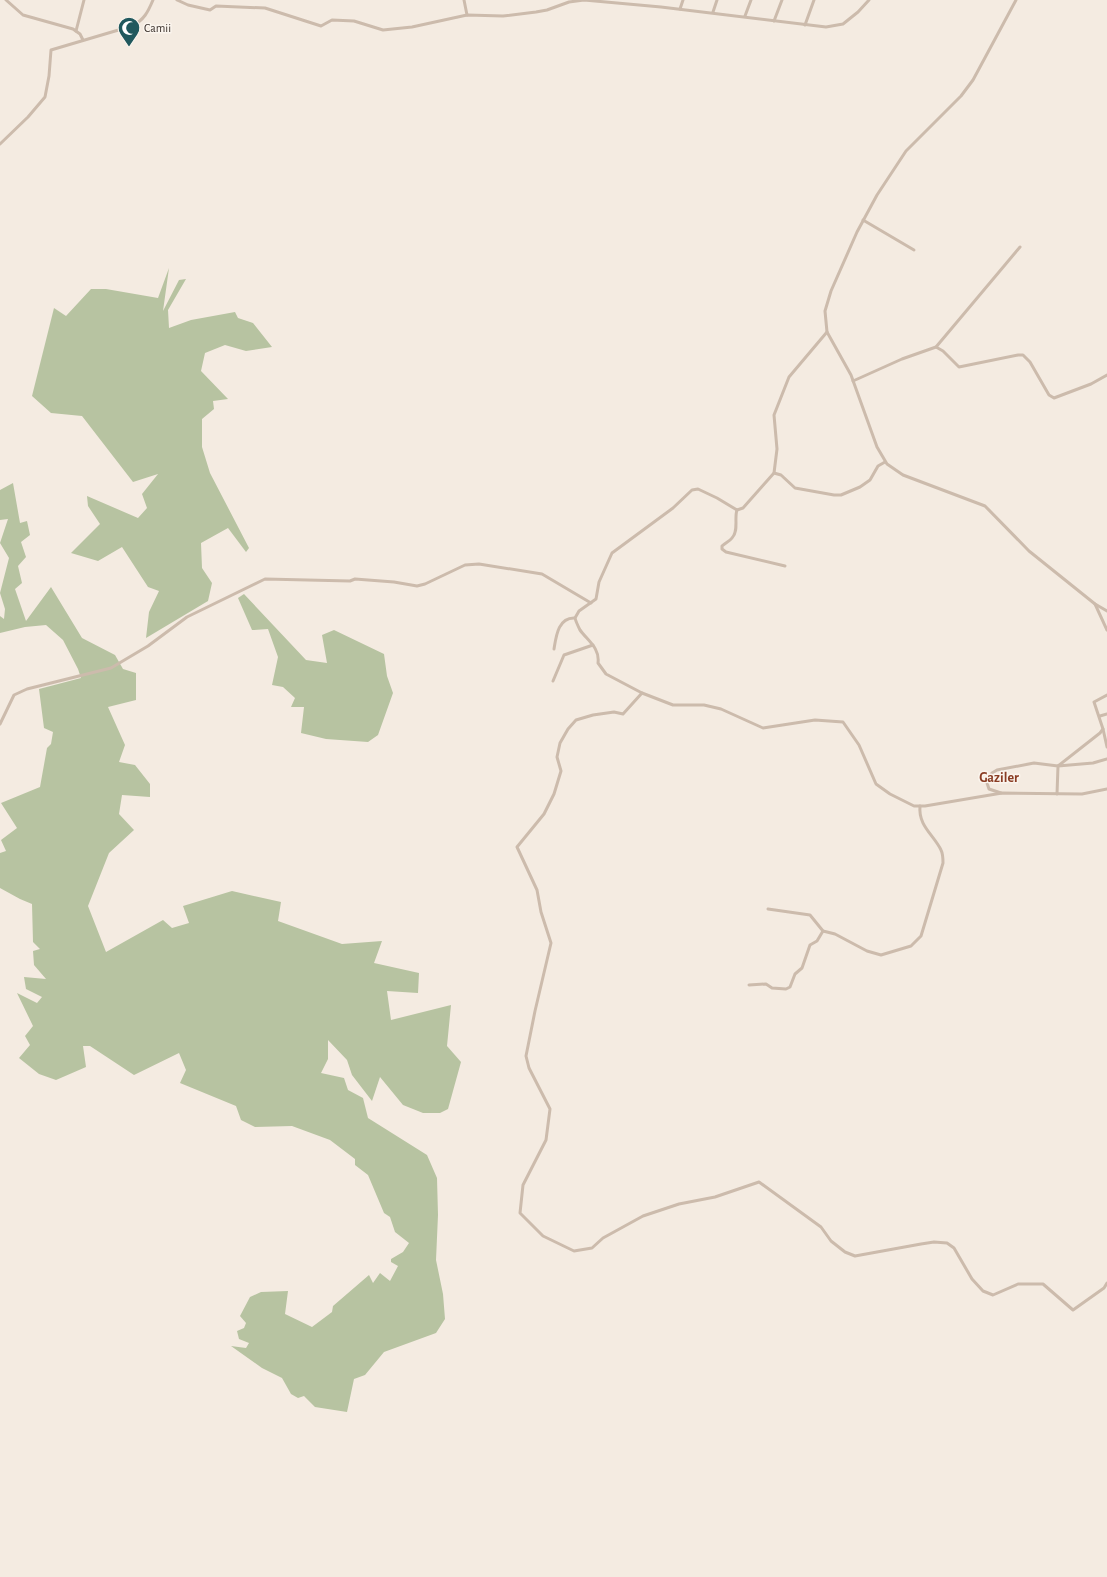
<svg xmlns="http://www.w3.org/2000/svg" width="1107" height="1577" font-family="'Alegreya Sans',sans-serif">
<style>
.green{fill:#b7c3a1}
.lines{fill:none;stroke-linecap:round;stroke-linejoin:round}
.street{stroke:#ccbbac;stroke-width:3}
.labels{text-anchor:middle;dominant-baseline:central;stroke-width:3;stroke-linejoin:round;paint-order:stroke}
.poi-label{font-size:12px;fill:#3a302b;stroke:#fbf5ee;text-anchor:start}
.quarter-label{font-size:14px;font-weight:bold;fill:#8a3d24;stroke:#fbf5ee}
</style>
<rect width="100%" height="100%" fill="#f4ebe1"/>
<g class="green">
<polygon points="169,268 163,311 179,280 186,279 168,310 169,328 191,320 235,312 238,318 253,323 272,347 246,351 225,345 205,353 201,371 228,399 213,401 214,409 202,419 202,447 210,473 249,548 246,552 228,528 201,543 202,568 212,583 208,601 146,638 149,612 159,591 148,587 122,547 98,561 71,553 100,524 88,506 87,496 138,518 147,508 142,494 158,474 133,482 82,416 51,413 32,396 54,308 66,316 91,289 106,289 158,298"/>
<polygon points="13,483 20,523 27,521 30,535 21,542 26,557 18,566 22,583 15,589 26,621 51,587 82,638 115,655 123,669 136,673 136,700 108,707 125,745 119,762 135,765 150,784 150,797 122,795 119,814 134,830 109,853 88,906 106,952 163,920 172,928 189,923 183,906 232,891 281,902 278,921 342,944 382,941 374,963 419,973 418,993 387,991 391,1020 451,1005 447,1046 461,1062 448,1109 440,1113 423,1113 403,1105 380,1077 372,1101 352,1075 347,1060 328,1040 328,1059 321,1073 344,1078 348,1090 363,1098 368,1118 427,1155 437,1178 438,1215 436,1260 443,1294 445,1319 436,1333 384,1352 365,1375 354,1379 347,1412 315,1407 304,1396 298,1398 291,1394 282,1378 262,1368 231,1346 246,1348 249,1343 239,1339 237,1331 244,1328 246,1323 240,1316 250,1297 261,1292 288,1291 285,1314 312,1327 332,1312 333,1306 369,1275 373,1283 380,1273 390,1281 398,1266 391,1262 391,1259 403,1252 409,1243 395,1232 390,1217 384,1213 368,1175 355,1165 355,1159 330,1140 292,1126 255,1127 241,1120 236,1106 180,1083 186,1070 179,1053 134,1075 90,1046 83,1046 86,1067 56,1080 39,1074 19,1058 30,1045 25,1036 33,1026 17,993 37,1003 42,997 26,989 24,977 46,979 34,965 33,951 40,949 33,942 32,904 20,899 0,888 0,853 6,851 1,840 17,828 1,803 40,787 47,748 51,744 53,732 44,728 39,689 81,678 78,669 63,640 46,625 25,627 0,633 0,616 4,619 5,609 0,593 9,558 0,543 8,519 0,520 0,490"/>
<polygon points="244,594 306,660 327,663 322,635 334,630 384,654 387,676 393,693 378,735 368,742 326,739 301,733 304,707 291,707 295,698 283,687 272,685 278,657 268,629 252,630 238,598"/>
</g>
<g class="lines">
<g class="street">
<polyline points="6,0 23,15 73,29 80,34 83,40"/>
<polyline points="177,0 188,5 210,10 216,6 265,8 321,26 332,20 354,21 383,30 412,27 467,15 503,16 536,12 547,10 569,2 584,0 661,7 826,27 843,24 858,12 869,0"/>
<polyline points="464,0 467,15"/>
<polyline points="1016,0 973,80 961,96 906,151 877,195 857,232 831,291 825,311 827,332 851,375 877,447 887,464 903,475 985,506 1029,551 1095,604 1107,630"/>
<polyline points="680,9 683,0"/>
<polyline points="713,12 717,0"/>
<polyline points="745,16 751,0"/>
<polyline points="774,21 782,0"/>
<polyline points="805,25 814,0"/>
<polyline points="76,31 84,0"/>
<path d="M0 144 28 117 45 97 49 76 51 50 132 26C144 20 148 12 153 0"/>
<polyline points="863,220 914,250"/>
<path d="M827 332 789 377 774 415 777 449 774 473 743 508 737 510 717 498 698 489 692 490 673 508 612 553 599 582 596 599 579 611 575 618C576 622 578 626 580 630 588 641 600 648 598 663L606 674 642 693 623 714 614 712 593 715 576 720 568 729 560 743 557 757 561 771 554 794 544 814 517 847 537 890 541 912 551 943 535 1011 526 1056 529 1068 550 1109 546 1140 523 1185 520 1213 543 1236 574 1251 592 1248 603 1238 643 1216 679 1204 715 1197 759 1182 821 1227 831 1241 845 1252 855 1256 921 1244 934 1242 947 1243 954 1248 972 1279 983 1291 993 1295 1018 1284H1043L1073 1310 1104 1288 1107 1283"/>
<polyline points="936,347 943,351 959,367 1018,355 1023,355 1030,362 1049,395 1054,398 1091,384 1107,375"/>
<polyline points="853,381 902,359 936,347 1020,247"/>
<polyline points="774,473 781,475 795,488 834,495 841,495 860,487 870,480 878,466 885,462"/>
<path d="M737 510C734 518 739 531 732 538 730 541 725 543 722 546V549L726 552 785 566"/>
<polyline points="1095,604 1107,611"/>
<path d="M554 649C556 637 558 617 575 618"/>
<polyline points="553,681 564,655 593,645"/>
<polyline points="642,693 673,705 704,705 721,709 763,728 815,720 843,722 859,745 876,784 890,794 914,806 925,806 1002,793 1082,794 1107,789"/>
<polyline points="1100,716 1107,714"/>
<polyline points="0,724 14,695 27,689 111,668 148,646 187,617 265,579 350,581 355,579 394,582 417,586 425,584 465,565 479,564 542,574 591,603"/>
<polyline points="1103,729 1107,747"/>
<polyline points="1058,766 1100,733 1103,729 1094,702 1107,695"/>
<polyline points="1058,766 1093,763 1107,759"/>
<polyline points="1001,793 989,789 987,783 992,773 997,770 1034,763 1058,766 1057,794"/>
<path d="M768 909 810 915 823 931 835 934 867 951 881 955 911 946 921 936 943 863C943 859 943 854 941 850 934 835 918 826 920 806"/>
<polyline points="749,985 766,984 772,988 786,989 790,987 795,974 802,968 810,945 817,941 823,931"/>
</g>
</g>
<defs>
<g id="mosque-pin" transform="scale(1.15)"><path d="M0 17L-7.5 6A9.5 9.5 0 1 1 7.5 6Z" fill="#20585d" stroke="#fbf5ee"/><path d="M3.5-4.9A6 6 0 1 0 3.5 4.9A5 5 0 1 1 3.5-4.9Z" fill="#fff"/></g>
</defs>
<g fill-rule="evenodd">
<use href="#mosque-pin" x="129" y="28"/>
</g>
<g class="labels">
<g class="poi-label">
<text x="144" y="28">Camii</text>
</g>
<g class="quarter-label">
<text x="999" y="778">Gaziler</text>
</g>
</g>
</svg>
